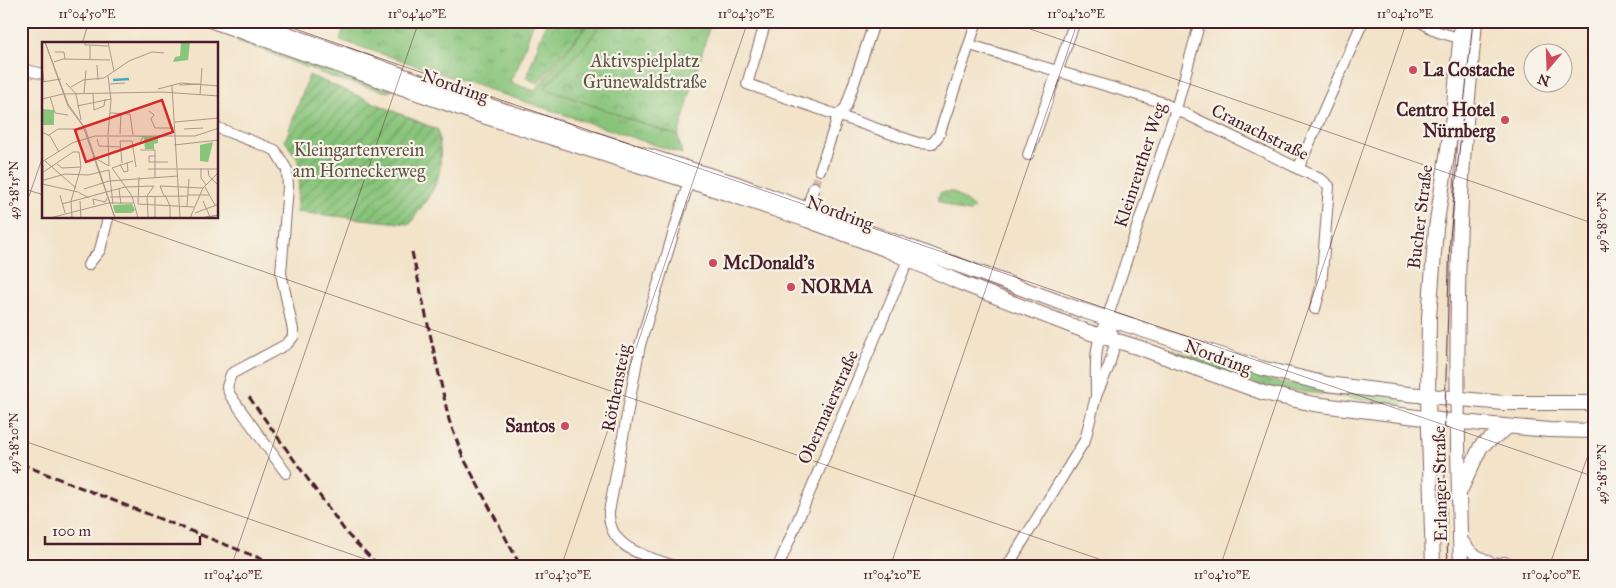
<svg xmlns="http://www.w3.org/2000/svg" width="1616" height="588" font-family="'IM FELL Great Primer',serif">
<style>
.grass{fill:url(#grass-tufts);stroke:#697252}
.park{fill:url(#park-crowns);stroke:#697252}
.garden{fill:url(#garden-furrows);stroke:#697252}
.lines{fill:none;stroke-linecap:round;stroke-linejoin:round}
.minor-tunnel{stroke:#d0bca9;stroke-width:10;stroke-dasharray:10 5;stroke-linecap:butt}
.minor-casing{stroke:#856462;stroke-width:12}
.major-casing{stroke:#856462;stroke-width:16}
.minor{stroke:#fff;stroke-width:10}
.major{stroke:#fff;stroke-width:14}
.tram{stroke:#4a1f2b;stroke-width:1}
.rail{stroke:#4a1f2b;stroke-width:3;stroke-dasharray:8 4;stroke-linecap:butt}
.ticks{fill:none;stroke:#4a1f2b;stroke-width:1;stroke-opacity:0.45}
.poi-dot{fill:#d1495b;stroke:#f7f3e8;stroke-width:2}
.labels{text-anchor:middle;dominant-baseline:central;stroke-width:4.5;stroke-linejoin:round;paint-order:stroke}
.park-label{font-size:18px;fill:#5d5143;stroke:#f7f3e8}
.poi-label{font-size:18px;font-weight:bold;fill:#4a1f2b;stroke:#f7f3e8;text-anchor:start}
.street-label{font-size:18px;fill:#4a1f2b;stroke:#f7f3e8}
.inset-river{fill:none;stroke:#42adc2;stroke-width:2.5}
.inset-road{fill:none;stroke:#af958a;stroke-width:1}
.view{fill:#d62828;fill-opacity:0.15;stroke:#d62828;stroke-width:2.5}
.inset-edge{fill:none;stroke:#4a1f2b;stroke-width:2.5}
.neatline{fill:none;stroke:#4a1f2b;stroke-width:2}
.ticks-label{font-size:12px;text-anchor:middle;fill:#4a1f2b}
</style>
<defs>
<pattern id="grass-tufts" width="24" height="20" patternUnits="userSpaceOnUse" patternTransform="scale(1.25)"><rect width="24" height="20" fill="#88c47a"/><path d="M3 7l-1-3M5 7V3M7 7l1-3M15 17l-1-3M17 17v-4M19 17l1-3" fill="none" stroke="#719f64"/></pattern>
<pattern id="park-crowns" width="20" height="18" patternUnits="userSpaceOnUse" patternTransform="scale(1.25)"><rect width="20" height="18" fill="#88c47a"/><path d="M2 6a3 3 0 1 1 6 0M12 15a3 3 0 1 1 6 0" fill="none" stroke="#719f64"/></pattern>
<pattern id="garden-furrows" width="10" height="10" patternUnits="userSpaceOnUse" patternTransform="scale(1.25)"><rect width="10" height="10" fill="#88c47a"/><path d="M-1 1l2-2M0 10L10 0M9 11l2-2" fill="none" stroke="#719f64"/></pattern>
</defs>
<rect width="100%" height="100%" fill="#f7f3e8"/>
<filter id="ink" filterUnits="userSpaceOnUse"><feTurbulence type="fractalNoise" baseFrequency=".02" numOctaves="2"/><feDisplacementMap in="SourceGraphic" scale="10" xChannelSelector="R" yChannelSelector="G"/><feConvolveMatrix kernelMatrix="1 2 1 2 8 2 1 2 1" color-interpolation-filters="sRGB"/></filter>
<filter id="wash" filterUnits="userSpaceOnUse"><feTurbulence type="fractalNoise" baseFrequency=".0096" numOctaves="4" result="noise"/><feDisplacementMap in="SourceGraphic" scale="20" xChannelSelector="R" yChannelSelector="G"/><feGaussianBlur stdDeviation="1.12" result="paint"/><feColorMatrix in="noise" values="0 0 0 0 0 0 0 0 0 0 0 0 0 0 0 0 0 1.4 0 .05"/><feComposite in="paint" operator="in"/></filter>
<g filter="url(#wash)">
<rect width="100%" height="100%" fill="#f2e3c9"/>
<g class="grass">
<polygon points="346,21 534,21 517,69 509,82 535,91 590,21 603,21 587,43 544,88 678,136 682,154 340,40"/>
<polygon points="238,36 393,90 388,92 337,79 236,40"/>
<polygon points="1154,344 1271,381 1404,398 1404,405 1266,387 1153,348"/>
</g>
<g class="park">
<polygon points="547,21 590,21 538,83 526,78"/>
<polygon points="603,21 711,21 678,136 544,88 587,43"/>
<polygon points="940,192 954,192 974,208 970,212 958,210 938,200"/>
</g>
<path class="garden" d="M309 75 438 130C445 182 437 183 410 224L296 212 300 176 298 160 285 141Z"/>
</g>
<g filter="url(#ink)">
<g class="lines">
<polyline class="minor-tunnel" points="814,187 820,170"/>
<g class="minor-casing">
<g id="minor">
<polyline points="766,21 747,84 918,143 932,144 939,135 977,21"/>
<polyline points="1419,21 1438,32 1466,40"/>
<polyline points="970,45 1161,102 1322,180 1329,186 1321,287 1315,309"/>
<polyline points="21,69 44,74"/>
<polyline points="218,128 275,150 287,170 288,187 281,273 293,330 293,337 287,344 231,374 227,387 230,395 286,473"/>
<polyline points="1028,155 1075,21"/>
<polyline points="1298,169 1363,21"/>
<polyline points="820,170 838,116 846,107 872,29"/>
<polyline points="807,208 814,187"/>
<polyline points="88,265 100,250 108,218"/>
<path d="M1096 396C1096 368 1093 344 1107 319L1176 109 1200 21"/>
<polyline points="1460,537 1473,553 1492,563"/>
<path d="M676 567C648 556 608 550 609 512L640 345 689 181"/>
<polyline points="778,567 908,260"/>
<polyline points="1007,567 1085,440 1096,396 1109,366 1114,347 1115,340 1107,319"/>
<polyline points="1476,567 1505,562 1524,567"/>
</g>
</g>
<g class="major-casing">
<g id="major">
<polyline points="212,21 474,113 720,191 807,220 885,249 961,283 1085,331 1140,348 1264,393 1314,404 1440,420 1549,430 1595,431"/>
<polyline points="252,21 474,101 737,184 1081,310 1261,368 1327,384 1408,394 1504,403 1595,403"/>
<polyline points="1460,491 1481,446 1508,427"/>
<polyline points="1433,567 1428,396 1429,317 1436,228 1453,116 1462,21"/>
<path d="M1461 567C1457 444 1455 322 1461 199 1463 140 1470 80 1475 21"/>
</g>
</g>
<use href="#minor" class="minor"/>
<use href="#major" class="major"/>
<polyline class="tram" points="1448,567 1444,447 1450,237 1473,21"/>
<g class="rail">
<polyline points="412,252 449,420 463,457 521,567"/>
<polyline points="249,397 348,535 380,567"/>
<polyline points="21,464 282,567"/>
</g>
</g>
</g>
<path class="ticks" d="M272 21 1595 477M1007 21 1595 224M82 44 89 21M21 188 44 195M108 218 1122 567M21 219 44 153M21 440 388 567M231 567 419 21M561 567 748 21M890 567 1078 21M1220 567 1407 21M1549 567 1595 435"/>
<g class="poi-dot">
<circle cx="1413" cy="70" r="5"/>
<circle cx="1505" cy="120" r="5"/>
<circle cx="713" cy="263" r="5"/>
<circle cx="791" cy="287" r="5"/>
<circle cx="565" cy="426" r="5"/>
</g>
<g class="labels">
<g class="park-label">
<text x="645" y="61">Aktivspielplatz<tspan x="645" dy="21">Grünewaldstraße</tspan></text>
<text x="359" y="150">Kleingartenverein<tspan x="359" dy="21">am Horneckerweg</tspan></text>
</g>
<g class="poi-label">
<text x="1423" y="70">La Costache</text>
<text x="1495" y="110" text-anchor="end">Centro Hotel<tspan x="1495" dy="21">Nürnberg</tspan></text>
<text x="723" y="263">McDonald's</text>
<text x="801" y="287">NORMA</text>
<text x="555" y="426" text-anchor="end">Santos</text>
</g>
<g class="street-label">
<text transform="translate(455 86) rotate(19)">Nordring</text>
<text transform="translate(1260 132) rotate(26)">Cranachstraße</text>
<text transform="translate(1140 165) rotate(-72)">Kleinreuther Weg</text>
<text transform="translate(840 213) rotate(20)">Nordring</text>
<text transform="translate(1420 217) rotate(-83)">Bucher Straße</text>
<text transform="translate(1218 357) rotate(20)">Nordring</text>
<text transform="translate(616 388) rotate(-79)">Röthensteig</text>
<text transform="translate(828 407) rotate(-66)">Obermaierstraße</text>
<text transform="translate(1440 484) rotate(-91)">Erlanger Straße</text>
</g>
</g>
<g transform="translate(42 42)">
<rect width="176" height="176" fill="#f2e3c9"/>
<path d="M92 94H116V101L112 102V107H103L102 95 97 103 100 95Z" fill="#88c47a"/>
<path d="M90 162 93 168 90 171H73L71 163Z" fill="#88c47a"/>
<path d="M139 0H148L146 18 131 20 133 15 138 14ZM0 67 12 68V83H0ZM171 100 166 120 158 119V103Z" fill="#88c47a"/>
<path class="inset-river" d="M71 38 87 37"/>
<path class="inset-road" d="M3 0 26 64 41 84 73 176M3 0 26 62 43 86 73 176M43 0V3H48V18M66 0 72 29M48 3 66 4M13 10H22L23 17M12 20 21 17 68 18M55 23 56 38M0 24 2 40M0 40 19 37M24 41 34 52 39 78M68 42 83 41M137 43 158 42M130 44 138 176M29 45 41 38 62 36 87 19 110 10 122 11M116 47 139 41 177 44M42 51 44 28M51 51 52 68 62 64 63 57M22 52 120 50 177 54M158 53 160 26M8 55 13 71 26 73M0 57 21 52M35 64 69 57M107 69 112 73 109 77 113 86H132M68 71 88 72 91 93M133 80 177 76M142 87 161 86M0 90 8 94 17 110M78 92 79 72M7 93 16 87H41M66 93 69 58 66 34M55 97 57 104 78 105M132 103 177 98M98 108H113V135M113 114H107V120H126M51 115 67 124 66 95M3 119 34 146M91 119 70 126 90 154 96 176M0 120 30 101 53 94H153L177 86M80 121 78 99H90L94 125M15 122 20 126 39 125M78 122 82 130 86 129 85 120M159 126V136L164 143M106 127H134M135 127H177M166 127 167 134 177 144M0 131 31 110H37L39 125 29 159 30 176M97 135 96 162 152 165M2 138 23 132 46 133 67 128 71 162M0 142 36 150 47 156M1 143V123M163 145 173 163M42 147 67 139 136 134M77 147 79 162M18 153 23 171M123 153 128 164V176M146 153H167M113 154V176M122 154 118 144 161 146M68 155 146 154M38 159 39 176M161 159 168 175M20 162 83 145 112 144 105 154 106 176M52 163 51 157 63 160 65 156M145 164 147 137M153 171 177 162M8 176 66 161H91M148 176 161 146 177 130M158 176 177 173M159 176 177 173"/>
<path class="view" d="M120 58 131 90 44 120 33 88Z"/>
<rect width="176" height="176" class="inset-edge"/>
</g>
<rect width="1616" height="588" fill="none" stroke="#f7f3e8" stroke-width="55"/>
<g transform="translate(1548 68) rotate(199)"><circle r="24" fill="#f7f3e8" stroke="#b29e9c"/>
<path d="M0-4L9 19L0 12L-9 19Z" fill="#d1495b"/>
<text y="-8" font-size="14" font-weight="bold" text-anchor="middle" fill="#4a1f2b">N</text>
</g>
<path d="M45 536v8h155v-8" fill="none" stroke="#4a1f2b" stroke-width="2.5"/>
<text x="52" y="536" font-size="15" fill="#4a1f2b" stroke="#f7f3e8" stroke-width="4" paint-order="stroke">100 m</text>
<rect x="28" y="28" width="1560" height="532" class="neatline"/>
<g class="ticks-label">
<text x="87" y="18">11°04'50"E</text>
<text x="417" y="18">11°04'40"E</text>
<text x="746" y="18">11°04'30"E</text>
<text x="1076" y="18">11°04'20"E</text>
<text x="1405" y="18">11°04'10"E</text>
<text transform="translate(14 190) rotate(-90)" y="4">49°28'15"N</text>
<text transform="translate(1602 222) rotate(-90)" y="4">49°28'05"N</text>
<text transform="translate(14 443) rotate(-90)" y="4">49°28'20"N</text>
<text transform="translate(1602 474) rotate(-90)" y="4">49°28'10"N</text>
<text x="233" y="579">11°04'40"E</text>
<text x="563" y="579">11°04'30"E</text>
<text x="892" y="579">11°04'20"E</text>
<text x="1222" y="579">11°04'10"E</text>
<text x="1551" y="579">11°04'00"E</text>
</g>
</svg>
